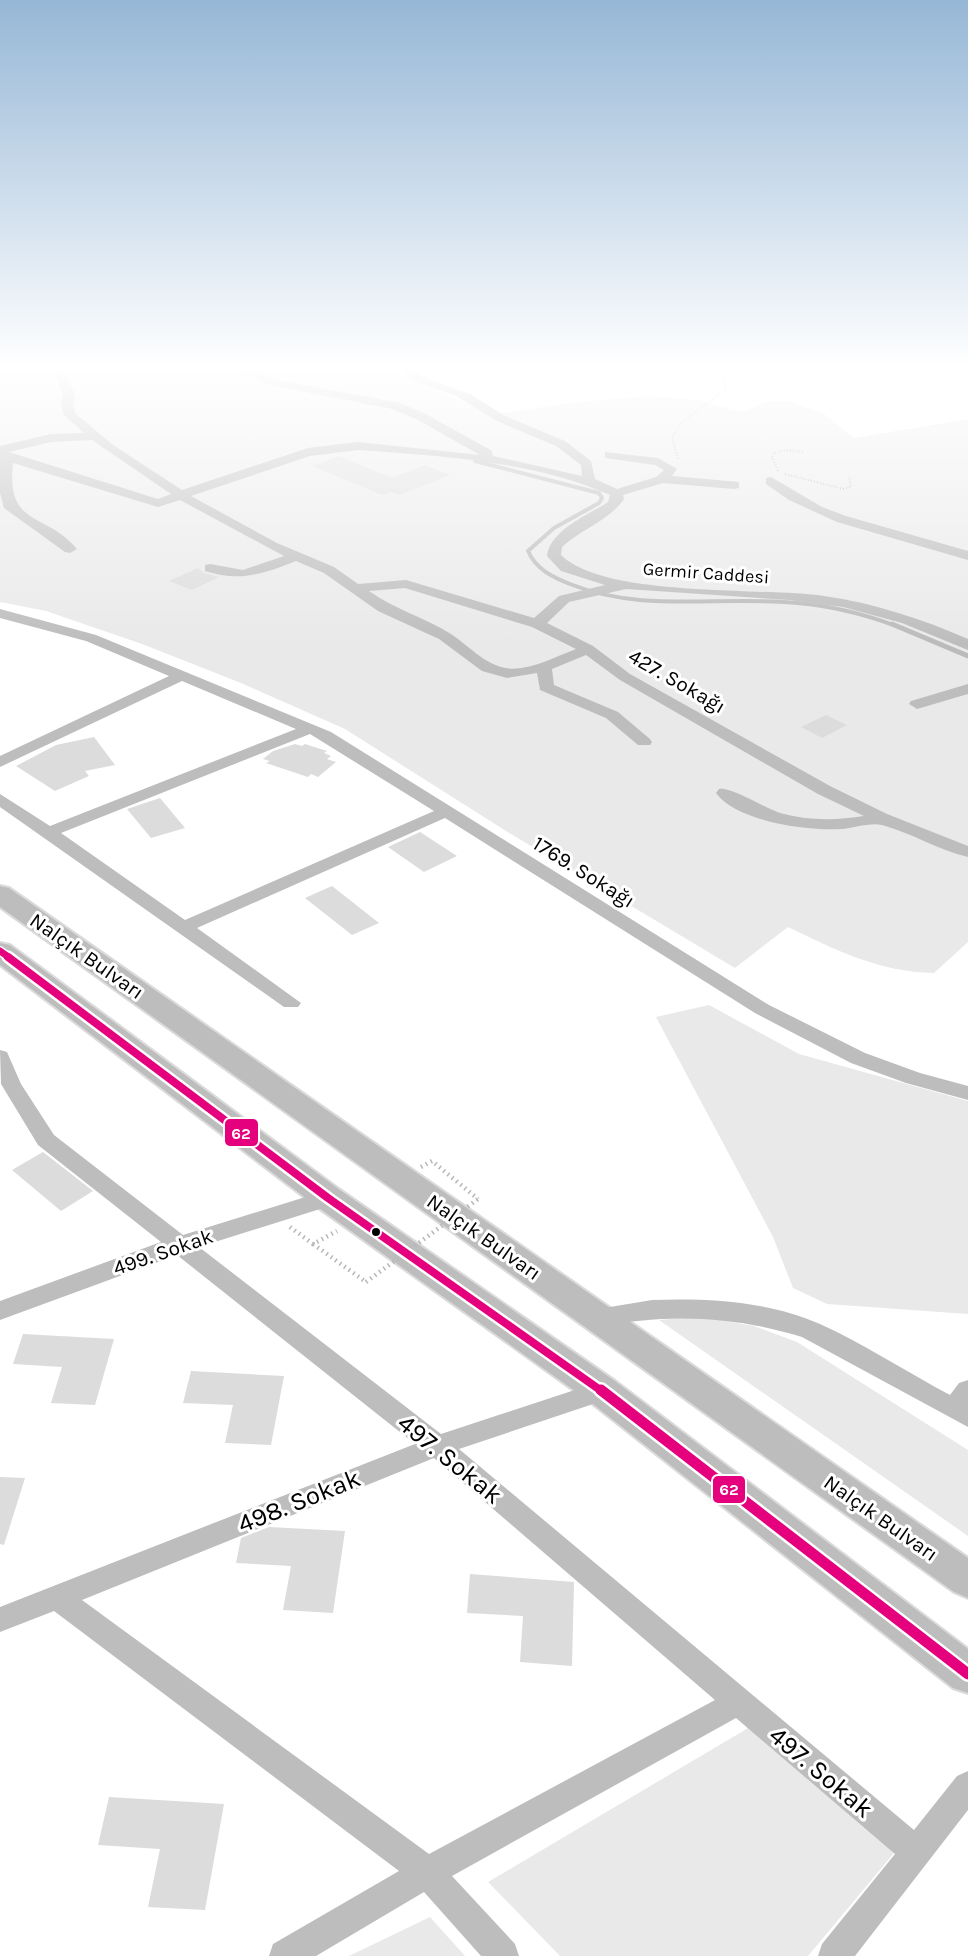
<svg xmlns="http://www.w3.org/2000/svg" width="968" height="1956" font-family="Karla,sans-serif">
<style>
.green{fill:#e9e9e9}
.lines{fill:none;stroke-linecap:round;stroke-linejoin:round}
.stream-far1{stroke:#bbb;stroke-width:4}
.stream{stroke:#bbb;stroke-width:5}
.building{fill:#dcdcdc}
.highway-casing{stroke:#dbdbdb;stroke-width:4}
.path-far1{stroke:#b8b8b8;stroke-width:2;stroke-dasharray:1 2;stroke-linecap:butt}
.path{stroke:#b8b8b8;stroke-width:4.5;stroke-dasharray:1.5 4;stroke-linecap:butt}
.minor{fill:#bdbdbd;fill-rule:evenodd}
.highway{fill:#bdbdbd;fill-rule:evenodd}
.path-bridge{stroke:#b8b8b8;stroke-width:4.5;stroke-dasharray:1.5 4;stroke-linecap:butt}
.bus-1-far2-casing{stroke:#fff;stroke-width:10}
.bus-1-far1-casing{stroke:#fff;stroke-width:13}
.bus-1-casing{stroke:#fff;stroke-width:16}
.bus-1-far2{stroke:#e5007d;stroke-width:7}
.bus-1-far1{stroke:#e5007d;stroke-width:8}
.bus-1{stroke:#e5007d;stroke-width:11}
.bus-dot{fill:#000;stroke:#fff;stroke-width:2}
.labels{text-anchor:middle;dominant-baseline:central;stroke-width:6;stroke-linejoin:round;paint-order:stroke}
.far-street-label{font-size:18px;fill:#000;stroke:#fff}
.street-label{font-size:21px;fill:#000;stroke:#fff}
.near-street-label{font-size:26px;fill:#000;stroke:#fff}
.line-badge{stroke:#fff;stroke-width:2}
.badge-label{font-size:16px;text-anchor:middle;font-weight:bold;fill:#fff}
</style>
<rect width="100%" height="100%" fill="#fff"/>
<g class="green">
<path d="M0 370H392L466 403 505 413 568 403 650 396 697 400 742 412 768 401H788L823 413 854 438 968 419V942L934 973C879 972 836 950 788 927L735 968 506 831 345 729 241 683 142 644 46 611 0 602Z"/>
<polygon points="709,1005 799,1054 968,1101 968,1314 827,1304 793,1288 773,1237 656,1017"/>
<polygon points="683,1318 708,1318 754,1326 797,1342 968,1450 968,1536 659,1320"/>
<polygon points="755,1724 894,1853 808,1956 560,1956 488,1882"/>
<polygon points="430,1917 465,1956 349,1956"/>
</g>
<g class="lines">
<path class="stream-far1" d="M475 461 599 493 602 498 599 503 554 528 528 551C536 569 552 577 570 584 640 612 710 597 784 602 822 604 859 612 896 626"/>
<polyline class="stream" points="892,624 968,656"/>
</g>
<g class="building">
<polygon points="339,456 392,478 425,465 450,475 399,495 391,492 382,495 312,466"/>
<polygon points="198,568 204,573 219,577 192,590 169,581"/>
<polygon points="826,715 847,725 822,738 801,727"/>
<polygon points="94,737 115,765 85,771 89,776 55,791 16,766 56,745"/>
<polygon points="295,744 302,746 305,744 327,751 324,753 331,756 327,759 336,762 318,777 311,774 308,777 266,763 270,761 263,759 273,751"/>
<polygon points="160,798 185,828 151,838 127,809"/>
<polygon points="420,832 457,856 424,872 388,847"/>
<polygon points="332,886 379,923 352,935 305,898"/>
<polygon points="43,1152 93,1191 61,1211 12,1170"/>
<polygon points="23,1334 114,1339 95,1405 51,1403 62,1367 13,1364"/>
<polygon points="191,1371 284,1376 271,1445 225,1443 233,1405 183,1403"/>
<polygon points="0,1477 25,1478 4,1545 0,1544"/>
<polygon points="269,1527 345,1531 333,1613 283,1610 291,1566 236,1563 241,1538"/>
<polygon points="470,1574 574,1582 572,1666 520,1662 523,1616 467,1613"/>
<polygon points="109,1797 224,1804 205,1910 148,1907 160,1849 98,1845"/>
</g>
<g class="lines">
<g class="highway-casing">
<g id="highway">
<polygon points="0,886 9,888 968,1558 968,1598 954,1592 0,907"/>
<polygon points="0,943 10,945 340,1190 615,1381 968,1649 968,1693 953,1688 589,1401 316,1206 0,965"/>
</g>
</g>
<g class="path-far1">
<polyline points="678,459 672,437 682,422 724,391 726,387 719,370"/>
<polyline points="778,471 772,456 774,453 785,450 803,452"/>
<polyline points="785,474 843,489 851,487 849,477"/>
</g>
<g class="path">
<polyline points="421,1167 432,1161 478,1199"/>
<polyline points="290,1227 313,1244 337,1231"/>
<polyline points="313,1244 366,1282"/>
</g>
<g class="minor">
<path d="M53 370H64L75 395 73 405 76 414 113 445 182 490 308 448 358 442 480 455 418 420 392 409 265 384 239 370H252L272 379 400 403 426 414 492 451 493 456 582 476 581 465 556 446 497 421 456 396 414 381 400 370H413L429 379 470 394 505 416 565 441 591 461 595 479 617 489 656 477 664 470 655 465 605 458V452L658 458 677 469 672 476 739 482V488L734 489 663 483 623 495 624 499C610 520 580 530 562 547L561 555C605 598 760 587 824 596 874 603 922 619 968 639V650L902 623 843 607 789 600 626 589 569 602 547 623 593 646 630 674 830 786 887 814 968 846V857C938 850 912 833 882 825 871 822 853 828 841 829 809 831 737 822 716 793L719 789C731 786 767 810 784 814 810 821 838 820 864 816L818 794 620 680 586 655 552 669 554 685 618 712 650 739 652 742 650 745H638L606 718 540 690 537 673 507 678 482 671 439 639 378 611 324 573 296 561C264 574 239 582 205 571V565L210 564 243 570 284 556 180 500 158 507 13 463C6 528 45 511 77 549L70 553 65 552 4 508 0 493V446L51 434 84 433 64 415 61 405 63 395ZM92 440 171 494 158 499 9 452 51 442ZM358 450C441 456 533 461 610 495L608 502C588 515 550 530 547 556L561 571 605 585 559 596 534 618 406 580 358 584 334 567 277 543 191 496 310 456ZM405 588 532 627 576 649C554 657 529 672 505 668 484 664 468 645 451 634 424 617 394 609 369 591Z"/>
<polygon points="771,477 822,507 846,516 968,551 968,560 837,522 789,500 766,484 766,478"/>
<path d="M0 609 96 635 331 732 769 1005 865 1053 920 1073 968 1086V1100L906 1083 851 1063 755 1013 445 818 197 928 301 1003 298 1007H284L0 807V794L50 826 296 729 182 681 0 767V756L169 676 86 641 0 618ZM310 734 434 811 185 920 61 833Z"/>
<polygon points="968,684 968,694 917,709 909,704 911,701"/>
<path d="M0 1050 7 1052 21 1084 54 1135 183 1235 328 1190 336 1192 339 1198 336 1204 199 1247 441 1434 602 1381 611 1384 615 1391 611 1398 459 1449 914 1830 957 1776 968 1771V1810L855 1956H818L822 1944 895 1854 736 1718 452 1876 515 1944 519 1956H481L424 1892 316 1956H269L273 1944 399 1871 54 1611 0 1632V1607L415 1444 177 1255 0 1320V1301L161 1242 38 1145 1 1084ZM434 1458 715 1700 429 1854 82 1600Z"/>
<path d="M652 1300C706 1298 769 1301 820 1324 864 1344 907 1372 950 1395L959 1383 968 1380V1427L802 1337C734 1316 668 1313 598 1327L589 1324 586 1318 589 1312 598 1309Z"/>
</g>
<use href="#highway" class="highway"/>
<polyline class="path-bridge" points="366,1282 478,1199"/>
<g class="bus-1-far2-casing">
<polyline id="bus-1-far2" points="0,951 10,958"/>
</g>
<g class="bus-1-far1-casing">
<polyline id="bus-1-far1" points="8,957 328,1198 603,1392"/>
</g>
<g class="bus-1-casing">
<polyline id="bus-1" points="601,1390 968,1674"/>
</g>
<use href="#bus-1-far2" class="bus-1-far2"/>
<use href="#bus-1-far1" class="bus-1-far1"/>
<use href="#bus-1" class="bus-1"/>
</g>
<linearGradient id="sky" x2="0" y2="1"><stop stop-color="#96b7d6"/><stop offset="0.57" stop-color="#fff"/><stop offset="1" stop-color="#fff" stop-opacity="0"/></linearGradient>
<rect width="968" height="644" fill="url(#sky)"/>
<circle class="bus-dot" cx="376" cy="1232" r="5"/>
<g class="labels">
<g class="far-street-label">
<text transform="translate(706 573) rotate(4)">Germir Caddesi</text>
</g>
<g class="street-label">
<text transform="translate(677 681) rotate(30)">427. Sokağı</text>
<text transform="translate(584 872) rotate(32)">1769. Sokağı</text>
<text transform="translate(87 956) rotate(35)">Nalçık Bulvarı</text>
<text transform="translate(484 1237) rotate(35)">Nalçık Bulvarı</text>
<text transform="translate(163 1252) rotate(-19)">499. Sokak</text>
<text transform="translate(881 1518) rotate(35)">Nalçık Bulvarı</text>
</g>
<g class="near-street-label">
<text transform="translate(450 1459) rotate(39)">497. Sokak</text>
<text transform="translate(299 1501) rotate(-22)">498. Sokak</text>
<text transform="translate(821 1772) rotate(40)">497. Sokak</text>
</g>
</g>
<g class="line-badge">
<rect x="224" y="1118" width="35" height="29" rx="6" fill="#e5007d"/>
<rect x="712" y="1475" width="34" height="29" rx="6" fill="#e5007d"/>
</g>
<g class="badge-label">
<text x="241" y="1139">62</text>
<text x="729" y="1495">62</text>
</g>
</svg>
